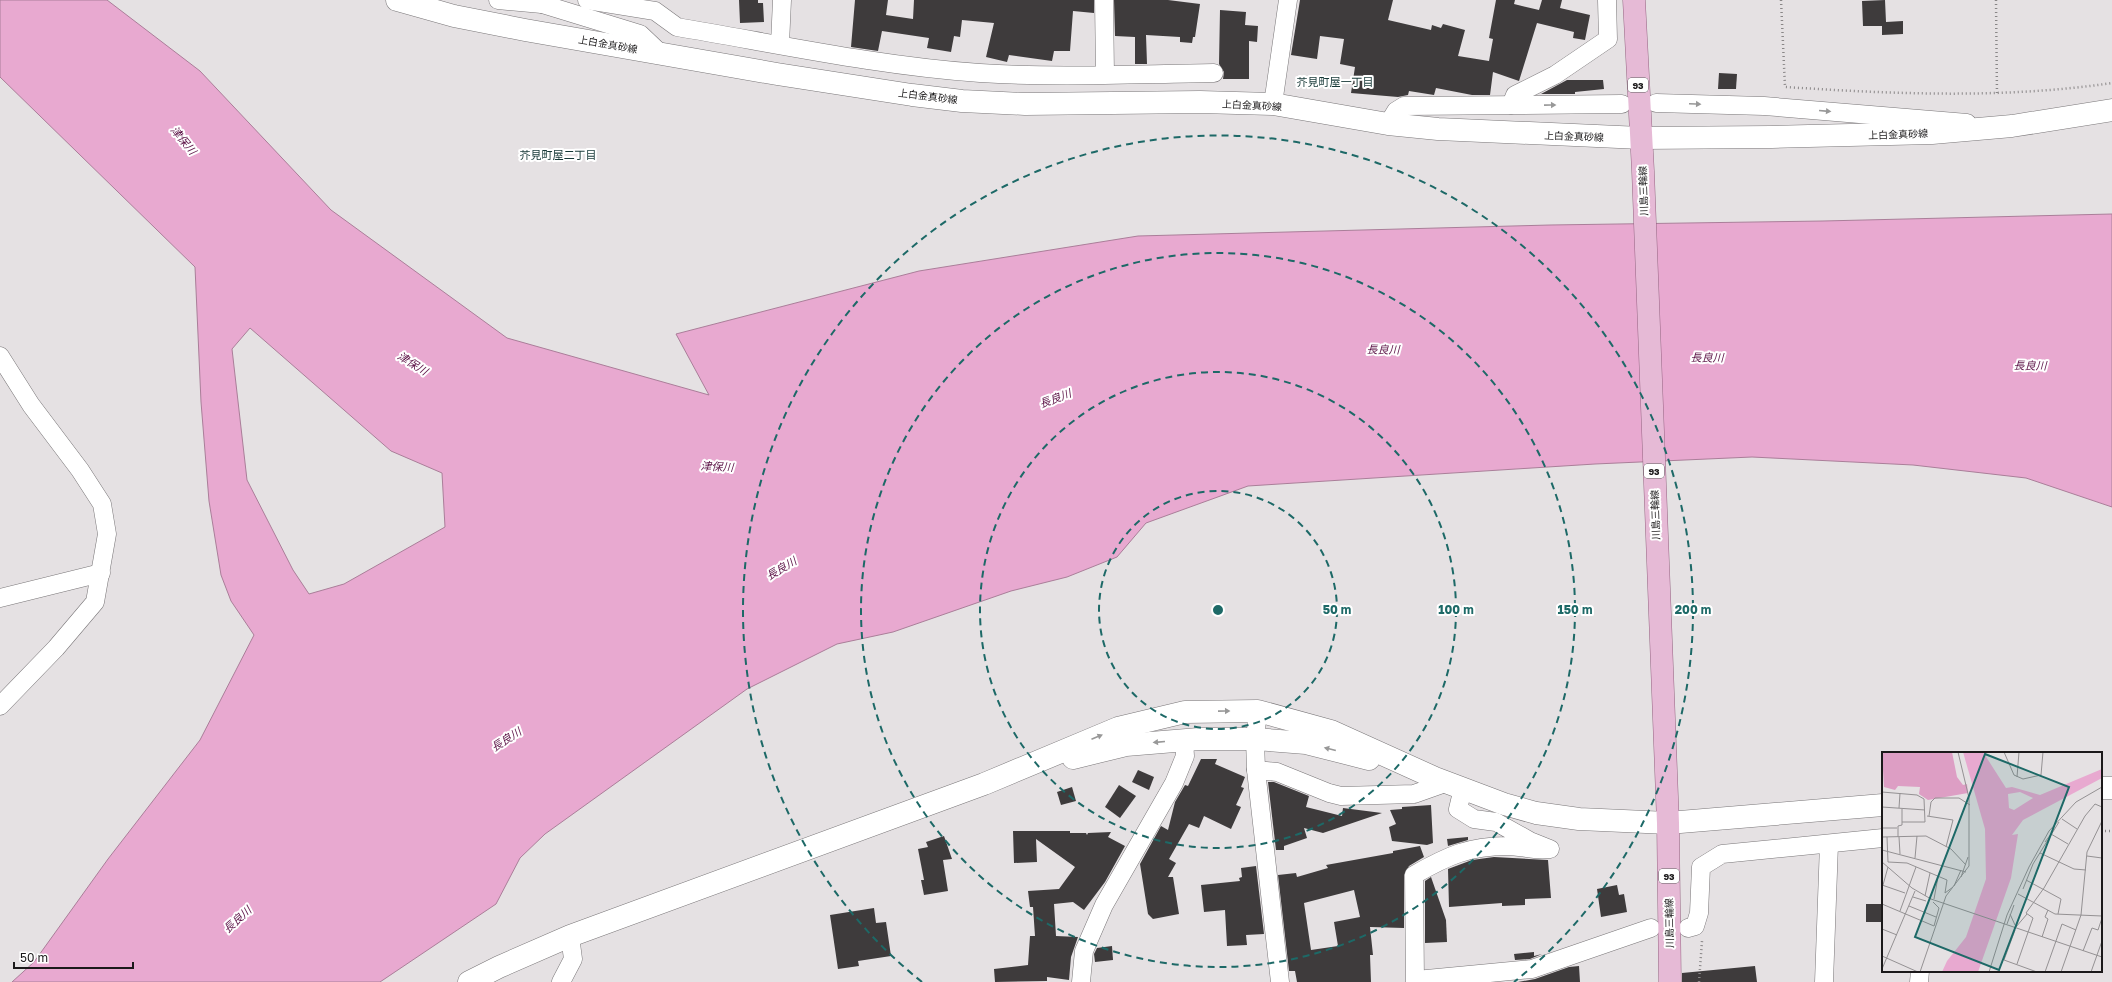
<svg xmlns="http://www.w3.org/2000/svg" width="2112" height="982" font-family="'Golos Text','Noto Sans JP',sans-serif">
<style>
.water{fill:#e8a9d0;stroke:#aa7e99;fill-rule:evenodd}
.building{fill:#3e3b3c;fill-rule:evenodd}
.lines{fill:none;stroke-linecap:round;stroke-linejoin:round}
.street-casing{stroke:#797678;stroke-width:19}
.secondary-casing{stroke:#797678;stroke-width:23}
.primary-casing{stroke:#956482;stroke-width:23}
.path{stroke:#898687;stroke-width:2.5;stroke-dasharray:1 3;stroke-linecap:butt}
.street{stroke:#fff;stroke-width:18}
.secondary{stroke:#fff;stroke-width:22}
.primary{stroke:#e6bad6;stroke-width:22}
.oneway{fill:#989898}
.ring{fill:none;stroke:#1d6967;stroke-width:2;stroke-dasharray:7 5}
.labels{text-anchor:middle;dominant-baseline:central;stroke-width:4;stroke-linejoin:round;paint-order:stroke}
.shield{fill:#fff;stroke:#5f5e5f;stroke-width:1}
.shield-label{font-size:9px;font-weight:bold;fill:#1b191a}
.street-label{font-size:10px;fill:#1b191a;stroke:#fff}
.neighbourhood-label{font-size:11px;fill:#153736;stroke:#fff}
.water-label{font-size:11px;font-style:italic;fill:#5e1649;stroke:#fff}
.inset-road{fill:none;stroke:#949193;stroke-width:1}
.view{fill:#1d6967;fill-opacity:0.15;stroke:#1d6967;stroke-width:2}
.inset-edge{fill:none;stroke:#1b191a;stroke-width:2}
.centre{fill:#1d6967;stroke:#fff;stroke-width:2}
.ring-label{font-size:12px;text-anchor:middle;font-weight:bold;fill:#1d6967;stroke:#fff;stroke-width:4;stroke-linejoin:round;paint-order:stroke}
</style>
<rect width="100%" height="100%" fill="#e5e1e3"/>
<path class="water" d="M0 0H107L200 71 331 210 507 338 709 395 676 334 919 271 1138 236 1550 225 1823 221 2112 214V507L2026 478 1913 465 1752 457 1595 464 1248 486 1146 523 1117 557 1067 577 1011 591 893 632 837 644 747 689 545 834 520 858 496 904 380 982H12L34 962 108 859 200 740 254 635 231 601 221 575 209 501 201 402 195 267 0 77ZM250 328 391 451 442 473 445 527 344 584 309 594 293 570 247 480 232 349Z"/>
<g class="building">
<polygon points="739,0 758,0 758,3 763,3 764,22 740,23"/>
<polygon points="855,0 888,0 886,15 913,19 914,0 1094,0 1094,13 1073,11 1070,51 1054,51 1052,61 1009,55 1007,62 986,57 994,23 962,20 960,37 954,36 951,52 927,48 929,38 882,31 878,51 851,47"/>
<polygon points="1114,0 1168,0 1200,4 1195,37 1193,37 1192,43 1180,42 1180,37 1146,35 1147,64 1135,64 1135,37 1115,36"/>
<polygon points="1300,0 1393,0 1388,20 1431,30 1432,25 1441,28 1443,24 1465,30 1458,56 1489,61 1493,39 1489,38 1496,0 1515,0 1514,4 1539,10 1542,0 1562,0 1560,8 1590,15 1585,40 1573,38 1574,32 1537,23 1519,81 1493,72 1490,95 1472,95 1436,88 1434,95 1409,91 1408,95 1398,97 1351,93 1355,67 1340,64 1344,39 1320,36 1317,59 1291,55"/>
<polygon points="1885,0 1886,22 1903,21 1903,34 1882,35 1882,26 1863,26 1862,1"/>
<polygon points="1220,10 1246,12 1245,25 1258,26 1257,42 1249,41 1249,79 1223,79 1224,72 1219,64"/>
<polygon points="1719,73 1737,74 1736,89 1718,89"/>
<polygon points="1567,80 1603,80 1604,89 1575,92 1575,94 1541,94"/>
<polygon points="1201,759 1217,759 1215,764 1245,777 1241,787 1244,788 1236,805 1241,807 1231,829 1204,816 1199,828 1189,824 1169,859 1176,863 1168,877 1173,877 1179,914 1153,919 1148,914 1140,864 1161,826 1168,830 1175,802 1185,785 1188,786"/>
<polygon points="1138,770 1154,777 1149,790 1132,782"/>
<polygon points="1268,782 1274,782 1309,796 1306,807 1342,816 1343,808 1382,813 1323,833 1304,828 1307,838 1284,846 1284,850 1276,850"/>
<polygon points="1119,785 1136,796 1120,818 1105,807"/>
<polygon points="1072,787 1076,801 1061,805 1057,792"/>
<polygon points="1431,805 1433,843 1427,845 1392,841 1389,827 1396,824 1390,810 1402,809 1402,807"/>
<polygon points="1013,831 1070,831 1070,833 1086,833 1087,835 1088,833 1111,832 1108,837 1125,846 1105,882 1084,910 1073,902 1054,904 1056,936 1078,937 1071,957 1069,980 1047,977 1047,981 995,982 994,969 1028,965 1030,936 1035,936 1033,907 1030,907 1028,891 1059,889 1075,867 1036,839 1037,862 1014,863"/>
<polygon points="944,836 952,859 943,860 948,891 924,895 921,880 924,880 918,849 928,847 926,842"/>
<polygon points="1468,837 1468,840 1448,846 1447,839"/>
<path d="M1420 846 1424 857 1409 866 1404 875V928L1370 927 1373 955H1370L1371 982H1297L1295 971H1289L1278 875 1296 873 1297 877 1328 868 1326 865 1393 853V851ZM1354 890 1360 917 1334 922 1338 946 1311 950 1304 903Z"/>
<polygon points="1494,857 1548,860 1551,898 1525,899 1525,905 1502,906 1502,903 1449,907 1448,869 1472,860"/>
<polygon points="1256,866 1264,934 1246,935 1247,945 1227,946 1225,910 1204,912 1201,885 1240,881 1239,878 1242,877 1241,868"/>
<polygon points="1431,877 1446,920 1447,942 1425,943 1425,881"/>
<polygon points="1617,885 1619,895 1624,894 1627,912 1601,917 1597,889"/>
<rect x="1866" y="904" width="17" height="18"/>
<polygon points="874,908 876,923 886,922 891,956 858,961 859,966 838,969 830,915"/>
<polygon points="1112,946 1113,960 1095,962 1094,954 1097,948"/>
<polygon points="1534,952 1534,956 1542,954 1530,959 1515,960 1514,954"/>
<polygon points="1579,966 1580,982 1518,982 1535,979 1569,967"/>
<polygon points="1755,966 1757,982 1682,982 1682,973"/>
</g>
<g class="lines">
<g class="street-casing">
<g id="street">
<polyline points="498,0 542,4"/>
<polyline points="543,0 542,4 640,34 660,53"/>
<path d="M587 0 655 11 677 27C778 44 879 66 980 73 1058 78 1136 74 1214 73"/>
<polyline points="1104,0 1105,74"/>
<polyline points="780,44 782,0"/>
<polyline points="1656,103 1764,106 1967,123"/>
<polyline points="1273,104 1288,0"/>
<polyline points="1511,105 1515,95 1555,75 1608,39 1607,0"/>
<polyline points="1388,124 1396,111 1404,106 1622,104"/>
<polyline points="0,356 31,405 80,470 102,504 107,534 95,602 56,648 0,706"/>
<polyline points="0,598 101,573"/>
<polyline points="1258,711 1255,739 1256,770 1280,982"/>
<polyline points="1256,770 1277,772 1329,793 1341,796 1414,794 1448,782"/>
<polyline points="1688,928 1695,926 1699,913 1701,867 1722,854 1883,838"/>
<polyline points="1416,980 1532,969 1651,928"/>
<polyline points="561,982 573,959 570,936"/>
<polyline points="1081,982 1084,951 1104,905 1174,783 1185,756 1184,740"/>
<path d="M1415 982 1414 875C1447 856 1469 846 1507 846 1523 846 1531 851 1550 849L1530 841 1496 822 1474 819 1458 809 1463 788"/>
<polyline points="1824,982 1829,844"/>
<polyline points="1919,982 1920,971"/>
</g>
</g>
<g class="secondary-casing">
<g id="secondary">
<polyline points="397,0 454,16 525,30 777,74 912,95 962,101 1025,104 1200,102 1273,104 1388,124 1438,129 1641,138 1772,137 1932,133 2012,126 2112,110"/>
<polyline points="1073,758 1126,745 1199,739 1255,739 1306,743 1369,759"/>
<polyline points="2101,788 2112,788"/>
<polyline points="469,982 499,967 570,936 984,784 1118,728 1185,712 1258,711 1331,731 1435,778 1504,804 1536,813 1579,819 1668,823 1883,805"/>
</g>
</g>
<g class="primary-casing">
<polyline id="primary" points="1634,0 1643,171 1668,823 1670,982"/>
</g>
<g class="path">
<path d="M1781 0 1785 87C1894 94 2003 99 2112 83"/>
<polyline points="1996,0 1997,95"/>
<polyline points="2101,831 2112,831"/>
<polyline points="1699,982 1702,941"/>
</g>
<use href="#street" class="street"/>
<use href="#secondary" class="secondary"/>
<use href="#primary" class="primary"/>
</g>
<defs><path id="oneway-solid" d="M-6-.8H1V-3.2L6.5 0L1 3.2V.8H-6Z"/></defs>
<g class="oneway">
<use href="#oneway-solid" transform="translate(1695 104) rotate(2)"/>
<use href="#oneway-solid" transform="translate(1550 105) rotate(-1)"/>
<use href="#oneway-solid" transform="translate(1825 111) rotate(5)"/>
<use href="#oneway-solid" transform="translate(1224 711) rotate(-1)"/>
<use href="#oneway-solid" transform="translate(1097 737) rotate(-23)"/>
<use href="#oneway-solid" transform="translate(1159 742) rotate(175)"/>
<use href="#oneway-solid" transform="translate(1330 749) rotate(-166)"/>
</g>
<g class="ring">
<circle cx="1218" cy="610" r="119"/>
<circle cx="1218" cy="610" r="238"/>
<circle cx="1218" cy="610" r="357"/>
<path d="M922 982A475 475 0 1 1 1514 982"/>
</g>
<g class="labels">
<g class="shield">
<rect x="1628" y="78" width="20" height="14" rx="3"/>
<rect x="1644" y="464" width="20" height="14" rx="3"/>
<rect x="1659" y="869" width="20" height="14" rx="3"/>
</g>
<g class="shield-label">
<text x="1638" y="85">93</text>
<text x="1654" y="471">93</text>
<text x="1669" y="876">93</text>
</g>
<g class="street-label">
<text transform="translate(608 44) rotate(10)">上白金真砂線</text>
<text transform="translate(928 96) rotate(7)">上白金真砂線</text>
<text transform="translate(1252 105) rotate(3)">上白金真砂線</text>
<text transform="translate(1898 134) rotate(-2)">上白金真砂線</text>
<text transform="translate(1574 136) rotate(2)">上白金真砂線</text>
<text transform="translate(1643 191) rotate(-92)">川島三輪線</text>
<text transform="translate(1655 515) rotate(-92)">川島三輪線</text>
<text transform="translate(1669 923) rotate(-91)">川島三輪線</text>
</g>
<g class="neighbourhood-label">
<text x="1335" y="81">芥見町屋一丁目</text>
<text x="558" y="154">芥見町屋二丁目</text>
</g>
<g class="water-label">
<text transform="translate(184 140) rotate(51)">津保川</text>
<text transform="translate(1383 349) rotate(1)">長良川</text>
<text transform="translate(1707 357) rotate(1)">長良川</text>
<text transform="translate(413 363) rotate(32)">津保川</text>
<text transform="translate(2030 365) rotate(1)">長良川</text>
<text transform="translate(1055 398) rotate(-21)">長良川</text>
<text transform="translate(717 466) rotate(3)">津保川</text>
<text transform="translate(781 568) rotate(-31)">長良川</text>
<text transform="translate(506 739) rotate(-33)">長良川</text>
<text transform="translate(237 919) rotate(-42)">長良川</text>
</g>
</g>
<g transform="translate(1882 752)">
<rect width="220" height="220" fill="#e5e1e3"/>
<path d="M0 0H70L75 25 81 33 85 32 86 41 46 48 37 42 38 35 16 34 13 38 2 35Z" fill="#dd9ec4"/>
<path d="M81 0H101L124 36 130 35 158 43 220 17V26L141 68 130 83 136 82 129 126 96 220H60L65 209 84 185 104 127 103 77ZM138 40 151 46 132 58 127 56 126 42Z" fill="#e8a9d0" fill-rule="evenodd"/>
<path class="inset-road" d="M122 0 132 23 141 27 159 23 161 0M135 25 137 0M0 40 35 43 42 47 43 70H20M0 55 43 58M17 56 18 41M45 64 71 68 64 95M47 64 49 50 53 46H77L88 53M180 67 195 77M0 76H15M0 85 44 84 69 97 84 113M5 85 6 110M16 85V74L20 73V57M17 85 18 102M163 90 169 82 186 92M0 98 84 120M158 101 192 117 204 118M205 104 220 106M33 106 35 84M0 110 30 136 49 147 220 205M6 110 25 111 65 128 63 141 71 135M79 125 86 105M144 128 179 147 176 162M0 133 23 141M1 133 6 115M72 134 79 118M141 137 151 112 177 70M136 142 173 162 220 164M43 144 48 121M31 145 44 149M52 147 56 125M0 152 52 174 57 156 51 150M27 154 54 165M18 159 34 115M128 162 133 173M125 172 132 153M134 175 145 162M0 177 15 183M133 178 122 208 155 220M160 185 166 167 163 165 166 158M201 199 210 176 216 178 220 166M0 204 36 220M135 212 151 166 144 161 162 136 203 64 213 52 220 55M0 217 33 139M38 220 64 144 87 114V46L76 0M107 220 125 163 147 115 167 79 194 50 220 35M163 220 180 172 194 178M179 220 199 163 205 100 220 69M209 220 220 189"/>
<path class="view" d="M103 2 187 35 117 218 33 185Z"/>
<rect width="220" height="220" class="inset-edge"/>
</g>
<circle cx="1218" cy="610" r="6" class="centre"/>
<g class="ring-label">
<text x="1337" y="614">50 m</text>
<text x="1456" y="614">100 m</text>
<text x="1575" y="614">150 m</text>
<text x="1693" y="614">200 m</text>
</g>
<path d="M14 962v6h119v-6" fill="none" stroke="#1b191a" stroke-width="2"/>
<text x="20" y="962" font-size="12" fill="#1b191a" stroke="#ffffff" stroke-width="3" paint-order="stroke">50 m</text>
</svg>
